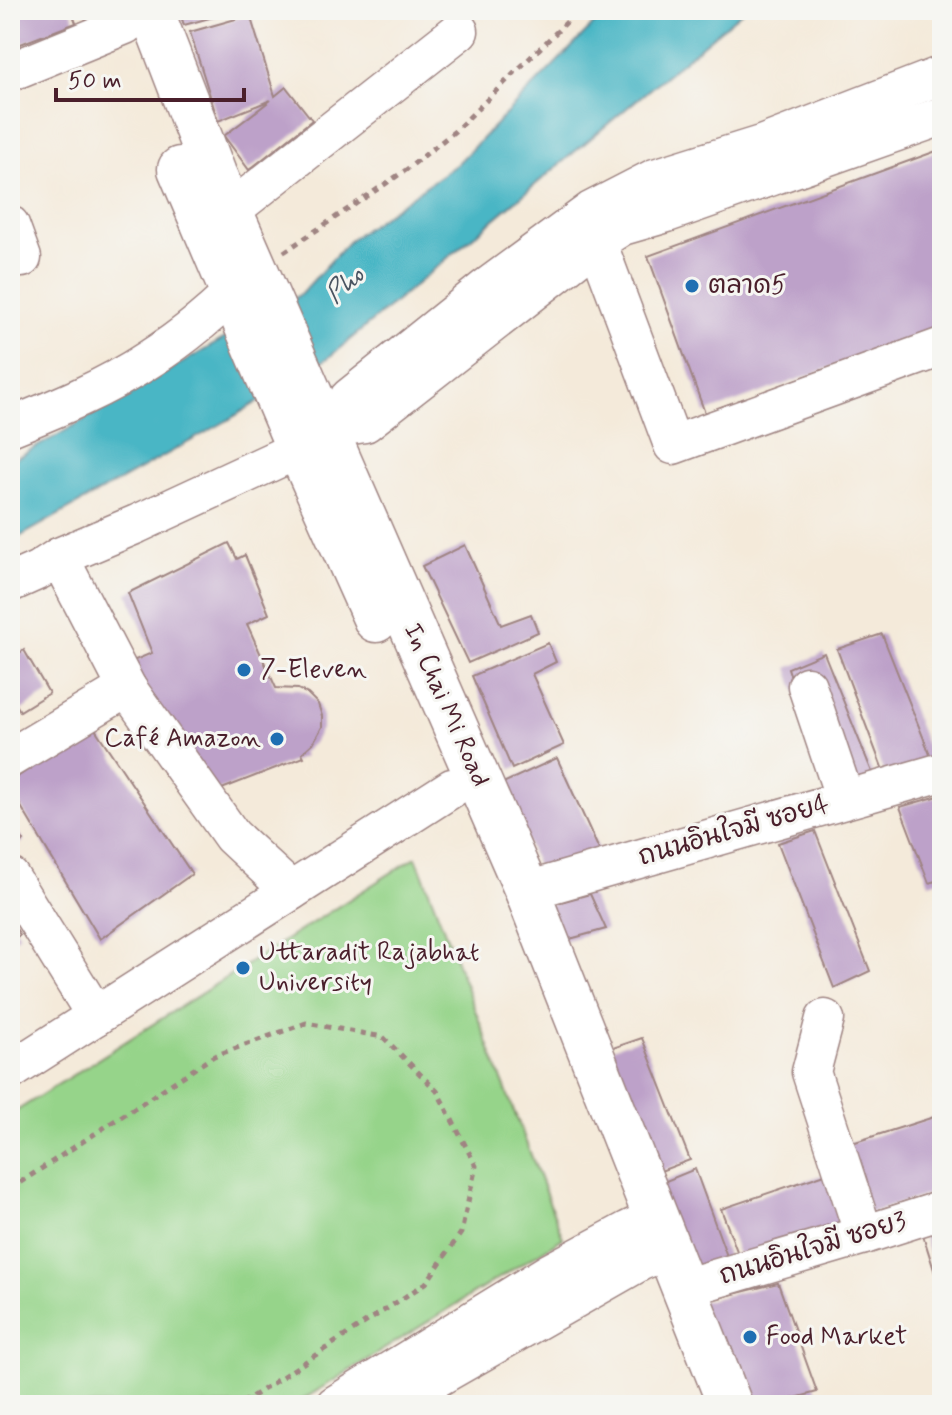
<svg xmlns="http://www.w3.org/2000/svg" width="952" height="1415" font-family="Mynerve,'Playpen Sans Thai',sans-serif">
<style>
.green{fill:#96d48a;stroke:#707a5a;stroke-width:2}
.water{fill:#49b6c5;stroke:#4a6a78;stroke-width:2}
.building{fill:#bda1c9}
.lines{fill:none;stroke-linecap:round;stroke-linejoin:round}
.minor-casing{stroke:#9f8482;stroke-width:41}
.major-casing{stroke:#9f8482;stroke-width:47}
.path{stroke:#9f8482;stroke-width:5;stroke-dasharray:6 6;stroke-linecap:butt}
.minor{stroke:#fff;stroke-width:38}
.major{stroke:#fff;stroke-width:44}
.poi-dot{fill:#1f6fb2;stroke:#f6f6f2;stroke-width:3}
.labels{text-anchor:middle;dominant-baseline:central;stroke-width:6;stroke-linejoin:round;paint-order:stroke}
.poi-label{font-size:26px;fill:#4a1f2b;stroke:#f6f6f2;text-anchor:start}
.street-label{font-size:26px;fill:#4a1f2b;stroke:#f6f6f2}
.water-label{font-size:28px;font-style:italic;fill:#4a5461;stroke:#f6f6f2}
</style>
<rect width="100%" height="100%" fill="#f6f6f2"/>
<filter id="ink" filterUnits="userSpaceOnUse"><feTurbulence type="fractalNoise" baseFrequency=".0125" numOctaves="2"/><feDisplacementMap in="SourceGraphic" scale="16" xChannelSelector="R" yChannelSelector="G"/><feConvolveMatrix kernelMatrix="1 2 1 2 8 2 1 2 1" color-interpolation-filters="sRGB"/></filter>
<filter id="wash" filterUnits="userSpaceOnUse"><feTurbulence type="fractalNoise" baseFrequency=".006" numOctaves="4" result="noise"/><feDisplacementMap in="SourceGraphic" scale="32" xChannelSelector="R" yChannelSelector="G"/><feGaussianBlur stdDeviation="1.8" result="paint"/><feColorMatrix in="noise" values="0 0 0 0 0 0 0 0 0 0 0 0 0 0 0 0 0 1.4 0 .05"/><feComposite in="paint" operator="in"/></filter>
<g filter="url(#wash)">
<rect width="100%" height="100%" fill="#f4eada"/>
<polygon class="green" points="416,857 563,1238 294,1405 10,1405 10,1115"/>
<polygon class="water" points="608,10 744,10 328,358 230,419 10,542 10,461 44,443 301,294 351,239 457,164"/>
<g id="blocks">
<g class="building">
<polygon points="10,10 71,10 76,23 18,45 10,25"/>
<polygon points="179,10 235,10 235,11 184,25"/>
<polygon points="250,15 275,96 286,87 312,120 249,170 224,136 271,100 218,121 190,32"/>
<polygon points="942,149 942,327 705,413 648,256"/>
<polygon points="229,543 237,559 245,555 269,614 247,624 276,688 298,689 308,694 318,704 322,716 322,727 313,743 302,753 304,757 196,799 128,663 152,653 128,593"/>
<polygon points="465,545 501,625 531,614 538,632 468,663 422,566"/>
<polygon points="882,634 933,762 886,778 837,649"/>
<polygon points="548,643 556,662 532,674 564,745 512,769 472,676"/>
<polygon points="24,650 49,693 20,711 10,694 10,659"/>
<polygon points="824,653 874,777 828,791 788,668"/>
<polygon points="93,726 192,874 100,939 10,788 10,782"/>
<polygon points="557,758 601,854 540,873 503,783"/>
<polygon points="942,795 942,879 929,883 900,807"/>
<polygon points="10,821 24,841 10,850"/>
<polygon points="815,831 870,971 834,988 778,843"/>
<polygon points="590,894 606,929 559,942 546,906"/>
<polygon points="10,920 20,935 10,941"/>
<polygon points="642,1038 690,1160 650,1175 601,1052"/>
<polygon points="937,1116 942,1132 942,1190 869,1213 846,1145"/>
<polygon points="695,1169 728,1259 685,1273 656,1185"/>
<polygon points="825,1174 842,1228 740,1259 721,1209"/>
<polygon points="942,1228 942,1292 941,1292 923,1235"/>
<polygon points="778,1283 817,1392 770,1405 738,1405 701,1302"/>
<polygon points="942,1396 942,1405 912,1405 912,1404"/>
</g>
</g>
</g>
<g filter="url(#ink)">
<use href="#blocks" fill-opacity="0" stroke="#9f8482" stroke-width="2"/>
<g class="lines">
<g class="minor-casing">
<g id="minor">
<polyline points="10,72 125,25"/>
<polyline points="230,211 459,31"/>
<polyline points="10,225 22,258"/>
<polyline points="597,242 673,445 942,347"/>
<path d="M10 427C57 408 106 388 148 360 186 336 221 306 252 274"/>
<polyline points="338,427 349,398 486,288 591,211 655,178 761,145 942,75"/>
<polyline points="59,557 127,688 232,836 291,891"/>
<polyline points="10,583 39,570 59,557 137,524 299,449 328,435 338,427 365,423 597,242 622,226 667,213 942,116"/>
<polyline points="807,686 845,799"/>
<polyline points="10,758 127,688"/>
<polyline points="10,877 96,1016"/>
<polyline points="527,891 942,772"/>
<polyline points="825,1019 811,1072 864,1235"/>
<polyline points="10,1071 452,788"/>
<polyline points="684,1288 864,1235 942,1210"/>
<polyline points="335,1405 551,1272 629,1230 656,1217"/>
<polyline points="389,1405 641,1261 669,1250"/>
</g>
</g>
<g class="major-casing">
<g id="major">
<polyline points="151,10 214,174 527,891 730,1405"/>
<polyline points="180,169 292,433 376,620"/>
</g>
</g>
<g class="path">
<polyline points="284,252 406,170 455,131 579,10"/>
<polyline points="10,1189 214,1056 306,1023 383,1037 437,1091 476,1166 461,1233 426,1283 239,1405"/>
</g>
<use href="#minor" class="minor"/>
<use href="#major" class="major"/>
</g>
</g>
<g class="poi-dot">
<circle cx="692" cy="286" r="8"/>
<circle cx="244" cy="670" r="8"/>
<circle cx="277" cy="739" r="8"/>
<circle cx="243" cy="968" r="8"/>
<circle cx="750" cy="1337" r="8"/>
</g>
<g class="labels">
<g class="poi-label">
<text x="708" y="286">ตลาด5</text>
<text x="260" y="670">7-Eleven</text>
<text x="261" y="739" text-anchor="end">Café Amazon</text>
<text x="259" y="953">Uttaradit Rajabhat<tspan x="259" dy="30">University</tspan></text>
<text x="766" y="1337">Food Market</text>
</g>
<g class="street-label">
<text transform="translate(446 705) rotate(66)">In Chai Mi Road</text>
<text transform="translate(734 831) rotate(-16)">ถนนอินใจมี ซอย4</text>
<text transform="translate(813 1249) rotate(-17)">ถนนอินใจมี ซอย3</text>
</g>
<g class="water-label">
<text transform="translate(345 285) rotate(-42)">Pho</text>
</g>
</g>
<rect width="952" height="1415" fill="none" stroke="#f6f6f2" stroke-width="40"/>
<path d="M56 88v12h188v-12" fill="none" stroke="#4a1f2b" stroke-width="4"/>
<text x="68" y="88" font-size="24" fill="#4a1f2b" stroke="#f6f6f2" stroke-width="6" paint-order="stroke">50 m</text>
</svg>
